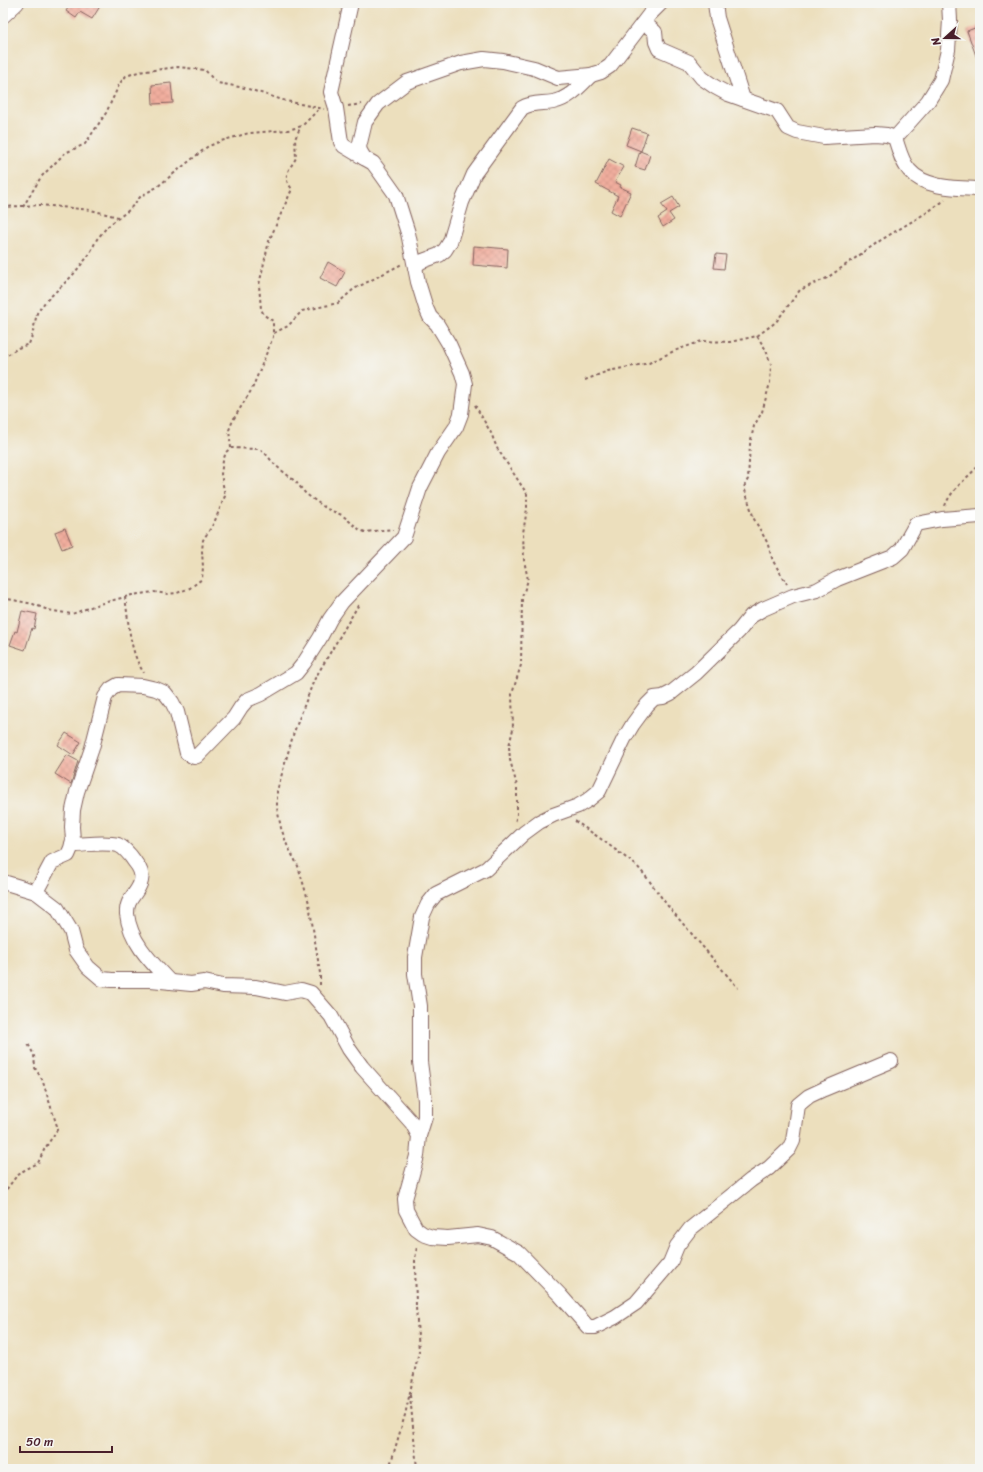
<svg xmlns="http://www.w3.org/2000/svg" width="983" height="1472" font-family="Sriracha,sans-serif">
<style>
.building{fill:url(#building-cross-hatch)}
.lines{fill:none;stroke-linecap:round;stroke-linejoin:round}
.minor-casing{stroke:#83625e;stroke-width:16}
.path{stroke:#83625e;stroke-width:2;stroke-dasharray:3 3;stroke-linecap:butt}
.minor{stroke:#fff;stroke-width:14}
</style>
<defs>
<pattern id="building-cross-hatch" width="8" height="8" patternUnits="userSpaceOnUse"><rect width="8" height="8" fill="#f1ae9e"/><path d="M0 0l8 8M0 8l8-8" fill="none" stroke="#d09588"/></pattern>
</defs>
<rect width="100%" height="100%" fill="#f6f6f2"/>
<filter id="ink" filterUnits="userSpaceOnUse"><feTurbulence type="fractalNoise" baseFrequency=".025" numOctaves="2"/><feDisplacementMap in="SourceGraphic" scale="8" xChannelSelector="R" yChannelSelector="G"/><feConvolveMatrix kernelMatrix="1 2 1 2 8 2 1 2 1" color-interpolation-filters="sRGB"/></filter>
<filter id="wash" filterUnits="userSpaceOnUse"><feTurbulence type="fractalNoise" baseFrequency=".012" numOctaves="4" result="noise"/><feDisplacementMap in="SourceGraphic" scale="16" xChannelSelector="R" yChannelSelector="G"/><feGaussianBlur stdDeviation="0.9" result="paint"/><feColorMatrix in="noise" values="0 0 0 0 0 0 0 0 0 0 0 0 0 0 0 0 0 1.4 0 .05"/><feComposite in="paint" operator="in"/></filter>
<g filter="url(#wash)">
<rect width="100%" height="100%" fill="#ecdfbd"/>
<g id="blocks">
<g class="building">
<polygon points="67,3 102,3 92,19 80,12 76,18 66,11 70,5"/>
<polygon points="980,26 980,64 979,64 967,31"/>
<polygon points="171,83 173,103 153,104 152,85"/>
<polygon points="632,128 647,133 641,151 626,145"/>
<polygon points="640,151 650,155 645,170 635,167"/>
<polygon points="609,159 624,167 615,182 621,185 620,187 631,192 620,216 611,211 618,196 596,184"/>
<polygon points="673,197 679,207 669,213 674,220 663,227 658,218 667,212 661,204"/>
<polygon points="474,246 508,249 507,268 473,265"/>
<polygon points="716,254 726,255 724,269 714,268"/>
<polygon points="328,262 345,272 337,287 320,278"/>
<polygon points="65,528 72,545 62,549 55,532"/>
<polygon points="22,611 37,614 34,629 32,628 25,650 10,645 15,631 17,632"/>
<polygon points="66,733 81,742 73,755 58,745"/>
<polygon points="67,755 78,761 71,784 55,774"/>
</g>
</g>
</g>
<g filter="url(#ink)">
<use href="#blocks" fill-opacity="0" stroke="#83625e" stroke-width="1"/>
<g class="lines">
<g class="minor-casing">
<g id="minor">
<polyline points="351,3 331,92 336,108 341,142 344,146 364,158"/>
<polyline points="715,3 717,18 743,99"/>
<polyline points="3,16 17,3"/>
<path d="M642 25 648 26 655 32 656 42 659 49 689 62 702 78 715 87 728 94 777 111 788 128 797 132 824 137 875 134 887 135 895 138C899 149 901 161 909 170 925 189 957 188 980 189"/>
<polyline points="895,138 928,101 941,80 948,50 950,20 949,3"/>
<path d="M415 267 420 262 439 255 445 250 450 242 462 202 474 174 522 108C532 102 542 104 553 102 569 99 580 86 591 75"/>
<path d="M72 845C86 845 104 841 118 845 125 848 131 856 135 862 140 868 143 874 141 881 138 894 126 898 127 914 130 942 152 963 170 982"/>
<polyline points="3,882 36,892 57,908 71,931 76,950 88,967 102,979 112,980 151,980 191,984 204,982 223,986 256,987 285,993 301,990 311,993 331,1016 349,1049 362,1067 412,1123 419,1136 417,1156 405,1199 406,1210 416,1229 423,1234 432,1237 448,1238 478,1235 492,1238 519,1253 560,1295 588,1327 595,1327 615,1317 636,1303 670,1263 677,1246 690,1229 751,1180 769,1168 789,1149 793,1141 798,1105 809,1096 824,1089 891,1061"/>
<polyline points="36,892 52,862 68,855 71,848 73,840 72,827 73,810 77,792 92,748 105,697 111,689 118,685 143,686 156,689 165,693 172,702 177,712 187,753 194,757 197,756 234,718 241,707 247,700 261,694 296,673 304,663 320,638 330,619 342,602 404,537 420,488 438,453 456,427 461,414 465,384 462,373 449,344 437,324 430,317 426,308 418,282 408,233 396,195 379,171 373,163 364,158 360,151 359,147 365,122 378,104 407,82 461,63 484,59 503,61 534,68 558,78 591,75 601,72 610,66 649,15 661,3"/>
<polyline points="419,1136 425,1117 425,1100 420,1062 420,1006 415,974 415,957 422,917 428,904 436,894 486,869 524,833 539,822 553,815 578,806 588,800 599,791 624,739 633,724 647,705 654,698 663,697 671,693 696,673 739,631 751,616 763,609 793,596 817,590 837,579 893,557 902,549 916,524 942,519 980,516"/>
</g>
</g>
<g class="path">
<polyline points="348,106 362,104"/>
<polyline points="3,207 41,205 91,210 118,217"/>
<polyline points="23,207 41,177 65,153 85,144 106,113 120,83 126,76 138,72 178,67 205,70 212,78 218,83 245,88 286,101 324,109"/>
<polyline points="274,333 288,326 302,311 338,303 354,289 402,264"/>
<polyline points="757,336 766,350 771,365 770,383 762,412 754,426 750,444 748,479 744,487 754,519 767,542 773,561 787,584"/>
<polyline points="3,358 18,348 29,344 32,336 37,313 45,302 72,276 89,255 97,239 108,226 129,210 141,196 157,187 207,147 221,141 249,133 288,130 302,126 319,109"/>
<polyline points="585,380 608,371 649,363 674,351 702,341 730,342 757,336 776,322 800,290 827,278 881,240 926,213 945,200"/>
<polyline points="475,405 491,433 497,448 527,494 527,509 523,533 524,560 528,580 522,597 521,665 512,694 513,729 509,746 510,760 517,786 517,814 515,823"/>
<path d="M231 448 229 430 233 420 252 389 273 337V321L264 315 261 309 259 285 269 241 292 189C290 186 287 183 287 180 285 172 293 164 296 158L295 139 300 128"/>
<path d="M945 506C951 489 969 477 980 464"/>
<path d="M125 597C129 623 129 651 144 673"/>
<polyline points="3,598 33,604 48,610 72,614 96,605 132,595 154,592 168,594 177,593 190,588 202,579 203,567 202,551 203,540 214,523 225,496 221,474 223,461 226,452 231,448 259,449 265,453 275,465 296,482 306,494 327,509 342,515 360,530 365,532 393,529"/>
<polyline points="3,607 7,598"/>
<polyline points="575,821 601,839 637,866 648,879 667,905 738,988"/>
<polyline points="320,985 320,973 309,903 298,866 287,845 281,828 277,808 277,791 294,732 314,680 359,604"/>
<polyline points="3,1194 15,1178 23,1171 38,1163 44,1150 57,1130 57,1126 42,1079 35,1068 34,1055 27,1042"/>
<polyline points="410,1395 417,1469"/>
<polyline points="389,1469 405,1415 419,1351 416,1307 415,1260 417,1246"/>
</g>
<use href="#minor" class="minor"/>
</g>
</g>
<rect width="983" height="1472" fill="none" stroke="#f6f6f2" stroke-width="16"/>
<g transform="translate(945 38) rotate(249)" stroke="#f6f6f2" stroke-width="3" paint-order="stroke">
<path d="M0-3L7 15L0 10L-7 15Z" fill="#4a1f2b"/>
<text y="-6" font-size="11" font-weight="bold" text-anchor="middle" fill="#4a1f2b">N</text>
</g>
<path d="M20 1446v6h92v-6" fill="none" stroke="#4a1f2b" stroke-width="2"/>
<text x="26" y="1446" font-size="12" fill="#4a1f2b" stroke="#f6f6f2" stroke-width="3" paint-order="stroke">50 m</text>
</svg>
